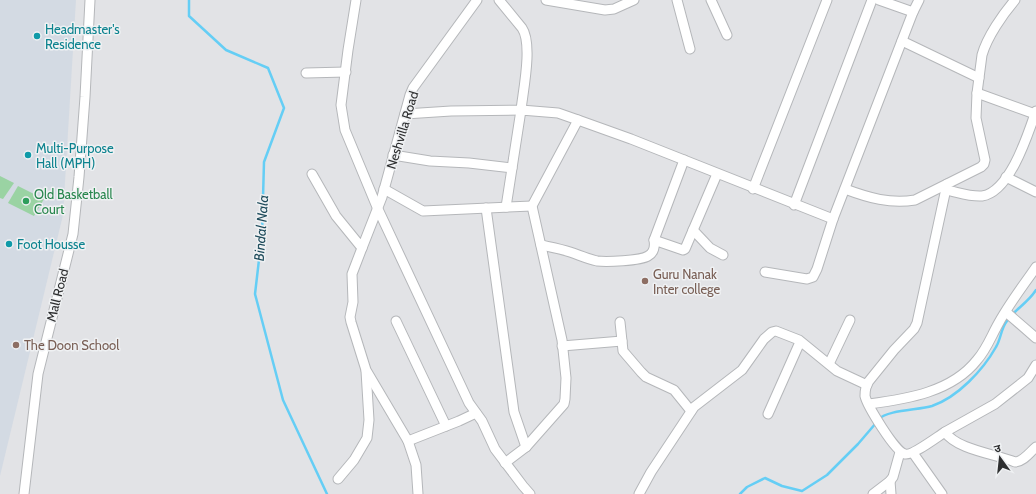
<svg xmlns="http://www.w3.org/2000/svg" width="1036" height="494" font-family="Cabin,'Noto Sans Devanagari',sans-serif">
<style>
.built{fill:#d3dae3}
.green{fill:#9ad3a3}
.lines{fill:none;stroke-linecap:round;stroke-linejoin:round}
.stream{stroke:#65cef5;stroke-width:2.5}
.minor-casing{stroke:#b5b7ba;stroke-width:11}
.minor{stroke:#fff;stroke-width:9}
.culture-dot{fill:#0f9aa8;stroke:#eff1f3;stroke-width:1.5}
.leisure-dot{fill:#2e9e5b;stroke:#eff1f3;stroke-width:1.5}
.education-dot{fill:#8d6e63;stroke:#eff1f3;stroke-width:1.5}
.labels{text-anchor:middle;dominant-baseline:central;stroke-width:3;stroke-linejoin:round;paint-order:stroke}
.culture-label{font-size:13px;fill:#0d838f;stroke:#eff1f3;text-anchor:start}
.street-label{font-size:13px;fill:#2e2f30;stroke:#eff1f3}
.leisure-label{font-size:13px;fill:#27864d;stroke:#eff1f3;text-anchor:start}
.education-label{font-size:13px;fill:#785e54;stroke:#eff1f3;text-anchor:start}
.water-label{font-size:14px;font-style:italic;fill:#1e4b5b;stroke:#eff1f3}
</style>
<rect width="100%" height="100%" fill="#e2e3e6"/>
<polygon class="built" points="0,0 76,0 63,215 0,476"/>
<g class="green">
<polygon points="0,176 14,183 3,199 0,198"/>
<polygon points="18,186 44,199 34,216 8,203"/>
</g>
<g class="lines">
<g class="stream">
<polyline points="189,0 189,16 226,50 268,68 284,108 264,162 262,234 255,294 283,400 327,494"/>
<path d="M879 419C887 410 919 410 932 406 958 397 983 370 996 347 1001 339 1001 328 1007 321 1014 310 1028 303 1036 290"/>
<polyline points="740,494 747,487 765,478 782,486 802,491 827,475 858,444 876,423"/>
</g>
<g class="minor-casing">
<g id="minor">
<polyline points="356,0 348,50 341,105 345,130 377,207 469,403 482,421 495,449 523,486 530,494"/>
<polyline points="546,0 605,10 614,9 634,0"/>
<polyline points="677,0 690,49"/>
<polyline points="711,0 727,35"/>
<path d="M1015 0C1003 14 987 37 982 55L977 93 976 118 985 160 984 164 981 167 947 184 917 323 914 329 894 350 869 381C866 385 865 391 865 396 867 405 895 452 905 454 912 456 937 437 945 432 957 450 996 454 1015 462 1023 462 1030 452 1036 447"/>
<polyline points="913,12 919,0"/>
<polyline points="902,41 979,78"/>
<polyline points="306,73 346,72"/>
<polyline points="977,93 1035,114"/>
<path d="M405 114 451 111 521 110C523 91 533 44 522 28L499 0"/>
<polyline points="393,155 430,161 469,163 512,168"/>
<polyline points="312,174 336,216 362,248 382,197 410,95 413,88 477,0"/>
<polyline points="1006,177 1036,192"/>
<polyline points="384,189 423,211 532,206"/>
<polyline points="753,189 827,0"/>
<path d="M845 189C869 198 890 204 915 200L947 184"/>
<path d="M946 190C957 192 970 197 982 196 1010 192 1028 134 1036 111"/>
<polyline points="794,205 872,0"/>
<polyline points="506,207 521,110 558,113 578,120 631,139 833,219"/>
<polyline points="486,208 514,412 526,447"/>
<polyline points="693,230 710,248 723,255"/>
<polyline points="654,240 684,160"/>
<path d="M541 245C550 247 561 249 570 252 579 255 588 259 597 261 606 262 640 261 648 256 654 253 655 246 654 240L683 250 685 249 717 174"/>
<polyline points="362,248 352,274 353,302 350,317 351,322 366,370 408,441 459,421 476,413"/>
<polyline points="765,272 807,279 813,277 817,269 833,219 913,12 879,0"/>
<polyline points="1006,312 1036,338"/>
<polyline points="396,321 446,426"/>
<polyline points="622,341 623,351 641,372 646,377 674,390 691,411"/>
<polyline points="562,346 622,341 620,322"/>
<polyline points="829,364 850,320"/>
<path d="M869 404C907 399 952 392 977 360 986 350 991 337 997 326 1008 305 1023 286 1036 267"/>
<polyline points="768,414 800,342"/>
<polyline points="945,432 995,404 1028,378 1036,365"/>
<polyline points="408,441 416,465 418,494"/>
<polyline points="913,453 942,494"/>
<polyline points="505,463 526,447 564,404 565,399 566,378 562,340 532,206 578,120"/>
<polyline points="338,479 354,460 367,438 369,420 366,371"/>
<polyline points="890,481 891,494"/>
<polyline points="24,494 38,374 73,234 79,177 85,97 90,0"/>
<polyline points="639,494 651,472 694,407 742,370 764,339 772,332 776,331 799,340 837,371 867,385"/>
<polyline points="873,494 890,481 893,477 900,452"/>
</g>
</g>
<use href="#minor" class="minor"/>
</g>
<g class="culture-dot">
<circle cx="37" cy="36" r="4"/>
<circle cx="28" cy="155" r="4"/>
<circle cx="9" cy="244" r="4"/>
</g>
<circle class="leisure-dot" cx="26" cy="201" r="4"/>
<g class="education-dot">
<circle cx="645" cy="281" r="4"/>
<circle cx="16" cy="345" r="4"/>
</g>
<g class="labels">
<g class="culture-label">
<text x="45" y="29">Headmaster's<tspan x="45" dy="15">Residence</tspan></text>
<text x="36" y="148">Multi-Purpose<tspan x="36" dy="15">Hall (MPH)</tspan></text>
<text x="17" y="244">Foot Housse</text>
</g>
<g class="street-label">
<text transform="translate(402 130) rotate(-73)">Neshvilla Road</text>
<text transform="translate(57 295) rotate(-76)">Mall Road</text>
</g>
<g class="leisure-label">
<text x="34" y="194">Old Basketball<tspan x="34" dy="15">Court</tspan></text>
</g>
<g class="education-label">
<text x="653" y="274">Guru Nanak<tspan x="653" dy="15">Inter college</tspan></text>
<text x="24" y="345">The Doon School</text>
</g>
<g class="water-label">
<text transform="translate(261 228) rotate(-86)">Bindal Nala</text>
</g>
</g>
<g transform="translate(1000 458) rotate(345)" stroke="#eff1f3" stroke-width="3" paint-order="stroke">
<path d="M0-3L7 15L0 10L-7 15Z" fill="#2e2f30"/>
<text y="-6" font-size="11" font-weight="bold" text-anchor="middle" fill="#2e2f30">उ</text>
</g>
</svg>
